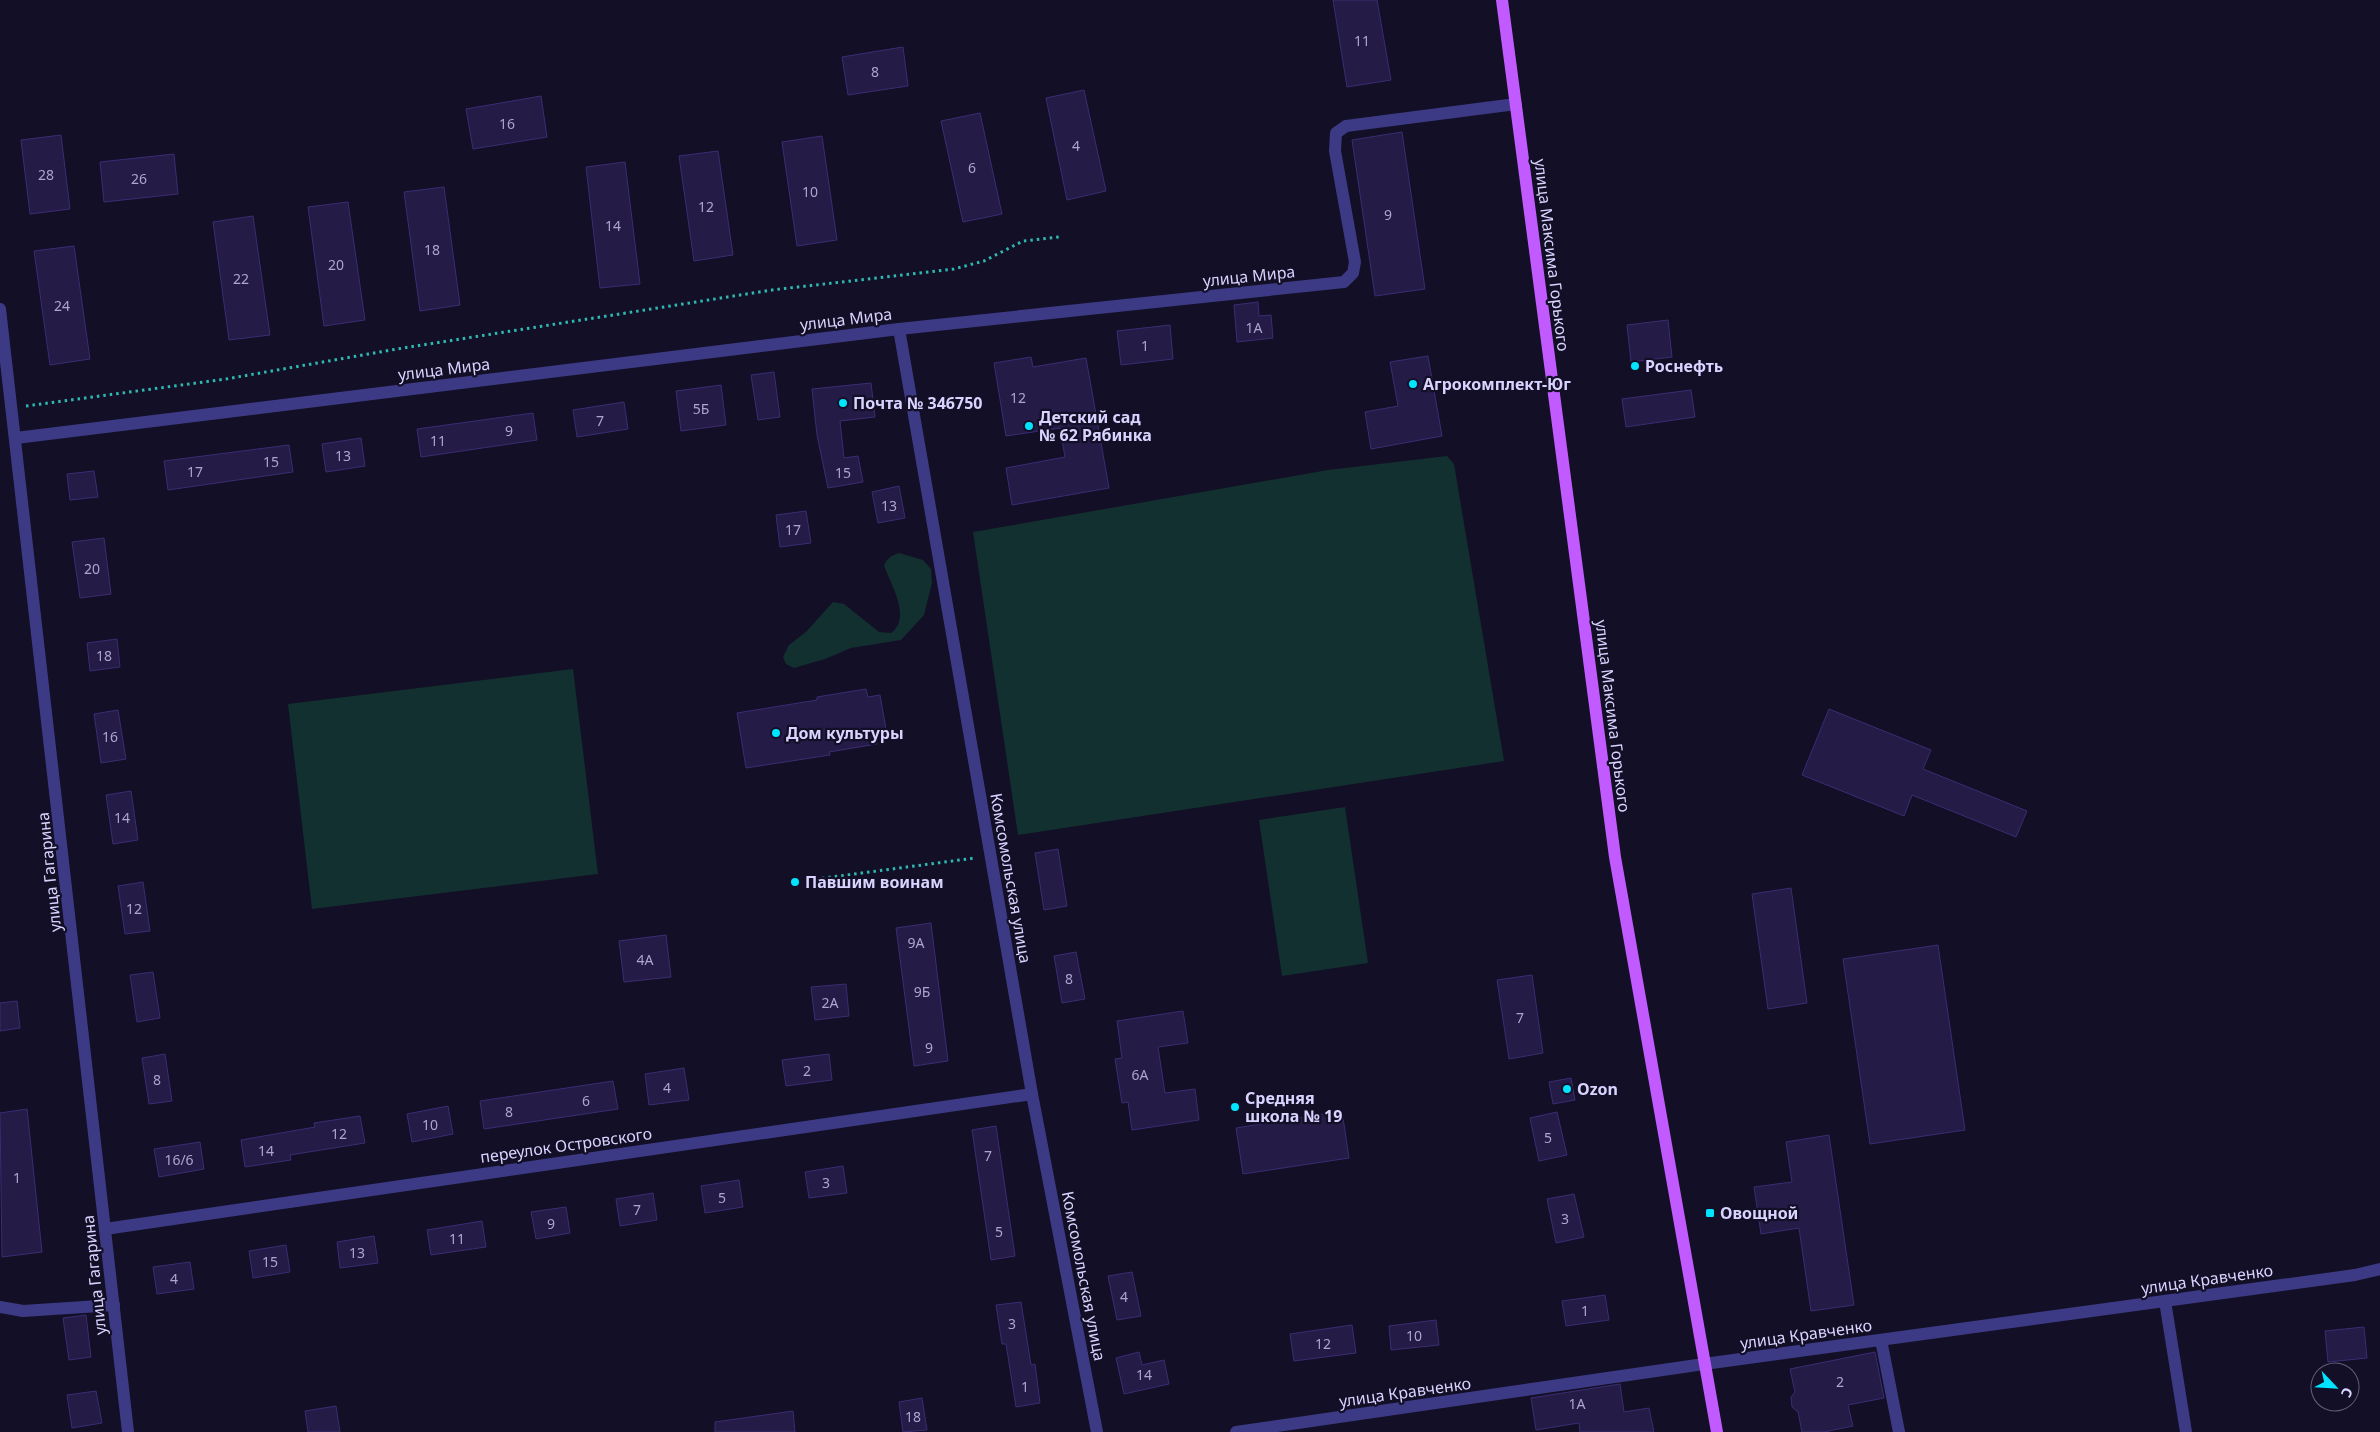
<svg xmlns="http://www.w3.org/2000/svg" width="2380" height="1432" font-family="'Noto Sans',sans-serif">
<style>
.green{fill:#12302f}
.building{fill:#241b47;stroke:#3b2d73}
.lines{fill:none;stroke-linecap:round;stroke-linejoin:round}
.path{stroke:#2fb8b0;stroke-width:3;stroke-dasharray:2.5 4;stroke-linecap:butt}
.minor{stroke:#3d3a85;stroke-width:12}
.major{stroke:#c25bff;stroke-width:12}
.poi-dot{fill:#00e5ff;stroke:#130f26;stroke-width:2}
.labels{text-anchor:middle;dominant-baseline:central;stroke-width:4.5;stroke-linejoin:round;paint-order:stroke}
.number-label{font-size:14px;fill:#aca6d1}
.street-label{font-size:16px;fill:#d9d4ff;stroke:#130f26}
.poi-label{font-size:16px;font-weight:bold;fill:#d9d4ff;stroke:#130f26;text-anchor:start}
</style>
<rect width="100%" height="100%" fill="#130f26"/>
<g class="green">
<polygon points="1447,456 1454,464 1504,761 1018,835 973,532 1328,470"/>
<path d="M899 553 923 560 931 569 932 583 924 615 901 640 851 648 825 659 794 668 786 664 783 657 789 645 806 632 833 602 844 604 879 632 891 633C912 619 891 584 884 566 887 558 891 556 899 553Z"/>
<polygon points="573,669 598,874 312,909 288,704"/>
<polygon points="1345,807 1368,963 1282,976 1259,820"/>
</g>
<g class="building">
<polygon points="1333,0 1377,0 1391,80 1347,87"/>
<polygon points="903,47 908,86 848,95 842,57"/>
<polygon points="1084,90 1106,191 1067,200 1046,98"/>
<polygon points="541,96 547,137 473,149 466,109"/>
<polygon points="980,113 1002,214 963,222 941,121"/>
<polygon points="1402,132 1425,289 1375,296 1352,140"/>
<polygon points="61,135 70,209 30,214 21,140"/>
<polygon points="822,136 837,240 797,246 782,142"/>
<polygon points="718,151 733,255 694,261 679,156"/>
<polygon points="174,154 178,194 104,202 100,162"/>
<polygon points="625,162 640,284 600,288 586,167"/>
<polygon points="444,187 460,305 420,311 404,192"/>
<polygon points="348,202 365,320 324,326 308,207"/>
<polygon points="253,216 270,335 229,340 213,222"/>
<polygon points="74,246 90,359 50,365 34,251"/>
<polygon points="1258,302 1259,316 1271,315 1273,338 1237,342 1234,305"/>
<polygon points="1668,320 1672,357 1631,362 1627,325"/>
<polygon points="1170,325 1173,359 1121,365 1117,331"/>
<polygon points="1428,356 1442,436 1371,449 1365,412 1398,406 1390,362"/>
<polygon points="1031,357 1033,367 1086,358 1109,488 1012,505 1006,468 1065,457 1060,428 1006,436 994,363"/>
<polygon points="774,372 780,417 758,420 751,375"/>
<polygon points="871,383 875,417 840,421 844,458 858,456 863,482 828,488 817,435 812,389"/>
<polygon points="721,385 726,425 681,431 676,391"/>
<polygon points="1691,390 1695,417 1626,427 1622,399"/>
<polygon points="624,402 628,429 577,437 573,410"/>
<polygon points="533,413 537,440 421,457 417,429"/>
<polygon points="361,438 365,466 326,472 322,444"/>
<polygon points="289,445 293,472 168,490 164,461"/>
<polygon points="94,471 98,497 70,500 67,474"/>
<polygon points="899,486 905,518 878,523 872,492"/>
<polygon points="806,511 811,543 780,547 776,515"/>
<polygon points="104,538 111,594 80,598 72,542"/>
<polygon points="117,639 120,667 90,671 87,643"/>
<polygon points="866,689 868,697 880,695 886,729 875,730 877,744 829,752 830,755 746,768 737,713 817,700 817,697"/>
<polygon points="1829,709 1931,750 1923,769 2027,811 2016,837 1912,795 1904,816 1802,775"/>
<polygon points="118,710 126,759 101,763 94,714"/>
<polygon points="131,791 138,840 113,844 106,795"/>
<polygon points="1058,849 1067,906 1044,910 1035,853"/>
<polygon points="143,882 150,931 125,934 118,886"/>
<polygon points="1791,888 1807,1003 1768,1009 1752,894"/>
<polygon points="931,923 948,1061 914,1066 896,928"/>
<polygon points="666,935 671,977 624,982 619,941"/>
<polygon points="1938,945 1965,1130 1870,1144 1843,959"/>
<polygon points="1076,952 1085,999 1062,1003 1054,956"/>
<polygon points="153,972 160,1018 137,1022 130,975"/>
<polygon points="1532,975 1543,1053 1509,1059 1497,980"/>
<polygon points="846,984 849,1016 815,1020 811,987"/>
<polygon points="17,1001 20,1028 0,1031 0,1003"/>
<polygon points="1183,1011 1188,1043 1158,1047 1165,1093 1195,1089 1199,1120 1132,1130 1128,1102 1122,1103 1115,1059 1122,1058 1117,1021"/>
<polygon points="165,1054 172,1101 149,1104 142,1058"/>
<polygon points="829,1054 832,1080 786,1086 782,1060"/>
<polygon points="684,1068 689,1100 649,1105 645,1074"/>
<polygon points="1571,1078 1575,1100 1553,1104 1549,1082"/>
<polygon points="613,1081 618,1109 484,1129 480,1101"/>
<polygon points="448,1106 453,1134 412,1142 407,1114"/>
<polygon points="27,1109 42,1252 2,1257 0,1113"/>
<polygon points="1342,1111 1349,1158 1243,1174 1236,1128"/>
<polygon points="1557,1112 1567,1155 1539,1161 1530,1118"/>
<polygon points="360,1116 365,1143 290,1155 291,1160 245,1167 241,1140 315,1127 314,1123"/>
<polygon points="996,1126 1015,1256 991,1260 972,1130"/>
<polygon points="1829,1135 1854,1305 1811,1311 1799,1228 1761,1234 1754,1187 1792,1182 1786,1142"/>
<polygon points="200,1142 204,1169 159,1177 154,1149"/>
<polygon points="843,1166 847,1193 809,1198 805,1172"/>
<polygon points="739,1180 743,1207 705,1213 701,1186"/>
<polygon points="653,1193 657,1220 620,1226 616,1199"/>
<polygon points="1574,1194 1584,1237 1556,1243 1547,1199"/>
<polygon points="566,1207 570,1233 536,1239 531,1212"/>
<polygon points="482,1221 486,1247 431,1255 427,1230"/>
<polygon points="374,1236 378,1263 340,1268 337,1242"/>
<polygon points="286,1245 290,1272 253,1278 249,1251"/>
<polygon points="190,1262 194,1289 157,1294 153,1267"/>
<polygon points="1132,1272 1141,1316 1117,1320 1108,1276"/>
<polygon points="1605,1295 1609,1320 1566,1326 1562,1301"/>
<polygon points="1021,1302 1031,1365 1035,1364 1040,1403 1016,1407 1006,1344 1002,1344 996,1305"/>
<polygon points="86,1315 91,1357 69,1360 63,1318"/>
<polygon points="1436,1320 1439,1345 1391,1350 1389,1326"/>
<polygon points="1352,1325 1356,1353 1294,1361 1290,1334"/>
<polygon points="2364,1327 2367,1358 2328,1362 2325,1331"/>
<polygon points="1139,1352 1142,1365 1164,1360 1169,1384 1124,1394 1116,1358"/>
<polygon points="1875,1352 1884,1398 1848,1405 1853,1426 1824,1432 1802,1432 1798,1412 1792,1407 1791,1397 1795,1392 1790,1369"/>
<polygon points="1620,1384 1624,1412 1649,1408 1654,1432 1580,1432 1579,1423 1536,1430 1531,1398"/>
<polygon points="96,1391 102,1423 72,1428 67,1395"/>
<polygon points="922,1398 927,1430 903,1432 899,1402"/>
<polygon points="336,1406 340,1432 308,1432 305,1411"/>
<polygon points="793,1411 795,1432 715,1432 715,1422"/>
</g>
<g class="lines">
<g class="path">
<polyline points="26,406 226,379 397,349 772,290 954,269 984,261 1023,241 1059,237"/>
<polyline points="809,880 975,858"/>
</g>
<g class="minor">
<polyline points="0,309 128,1432"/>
<polyline points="899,329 1032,1094 1097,1432"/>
<polyline points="16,438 899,329 1344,282 1353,273 1355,262 1335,151 1336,133 1346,126 1516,104"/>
<polyline points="105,1229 1032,1094"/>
<polyline points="2165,1301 2186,1432"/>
<polyline points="0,1307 23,1311 114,1305"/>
<polyline points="1881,1340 1899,1432"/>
<polyline points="1236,1432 1704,1364 2355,1275 2380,1269"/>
</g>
<polyline class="major" points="1502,0 1615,857 1717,1432"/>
</g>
<g class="poi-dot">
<circle cx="1635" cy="366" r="5"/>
<circle cx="1413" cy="384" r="5"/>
<circle cx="843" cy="403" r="5"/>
<circle cx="1029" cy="426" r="5"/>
<circle cx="776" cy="733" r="5"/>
<circle cx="795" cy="882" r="5"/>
<circle cx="1567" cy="1089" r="5"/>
<circle cx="1235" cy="1107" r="5"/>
<rect x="1705" y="1208" width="10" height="10" rx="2.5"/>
</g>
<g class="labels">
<g class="number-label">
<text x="1362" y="40">11</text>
<text x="875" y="71">8</text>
<text x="507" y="123">16</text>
<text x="1076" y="145">4</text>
<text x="972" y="167">6</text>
<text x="46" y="174">28</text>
<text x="139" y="178">26</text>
<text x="810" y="191">10</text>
<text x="706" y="206">12</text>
<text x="1388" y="214">9</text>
<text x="613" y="225">14</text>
<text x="432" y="249">18</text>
<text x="336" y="264">20</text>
<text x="241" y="278">22</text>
<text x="62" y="305">24</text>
<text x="1254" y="327">1А</text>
<text x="1145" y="345">1</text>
<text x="1018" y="397">12</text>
<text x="701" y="408">5Б</text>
<text x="600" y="420">7</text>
<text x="509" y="430">9</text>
<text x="438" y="440">11</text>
<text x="343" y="455">13</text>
<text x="271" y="461">15</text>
<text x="195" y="471">17</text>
<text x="843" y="472">15</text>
<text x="889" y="505">13</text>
<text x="793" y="529">17</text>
<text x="92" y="568">20</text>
<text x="104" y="655">18</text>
<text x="110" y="736">16</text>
<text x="122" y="817">14</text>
<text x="134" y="908">12</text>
<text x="916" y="942">9А</text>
<text x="645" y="959">4А</text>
<text x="1069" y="978">8</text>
<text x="922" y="991">9Б</text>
<text x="830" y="1002">2А</text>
<text x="1520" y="1017">7</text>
<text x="929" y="1047">9</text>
<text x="807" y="1070">2</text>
<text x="1140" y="1074">6А</text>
<text x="157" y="1079">8</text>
<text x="667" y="1087">4</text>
<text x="586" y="1100">6</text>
<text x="509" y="1111">8</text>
<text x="430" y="1124">10</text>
<text x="339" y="1133">12</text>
<text x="1548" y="1137">5</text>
<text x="266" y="1150">14</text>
<text x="988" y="1155">7</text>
<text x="179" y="1159">16/6</text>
<text x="17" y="1177">1</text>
<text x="826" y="1182">3</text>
<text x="722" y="1197">5</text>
<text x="637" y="1209">7</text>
<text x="1565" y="1218">3</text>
<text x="551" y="1223">9</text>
<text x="999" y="1231">5</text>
<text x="457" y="1238">11</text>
<text x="357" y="1252">13</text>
<text x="270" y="1261">15</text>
<text x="174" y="1278">4</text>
<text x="1124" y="1296">4</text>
<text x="1585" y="1310">1</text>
<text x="1012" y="1323">3</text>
<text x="1414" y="1335">10</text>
<text x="1323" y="1343">12</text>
<text x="1144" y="1374">14</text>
<text x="1840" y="1381">2</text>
<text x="1025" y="1386">1</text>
<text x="1577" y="1403">1А</text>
<text x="913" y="1416">18</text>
</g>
<g class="street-label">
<text transform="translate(1552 255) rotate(83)">улица Максима Горького</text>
<text transform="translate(1249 276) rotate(-6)">улица Мира</text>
<text transform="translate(846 319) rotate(-7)">улица Мира</text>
<text transform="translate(444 369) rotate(-7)">улица Мира</text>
<text transform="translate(1613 716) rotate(83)">улица Максима Горького</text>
<text transform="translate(49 872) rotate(-96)">улица Гагарина</text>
<text transform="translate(1011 878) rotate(80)">Комсомольская улица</text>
<text transform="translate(566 1145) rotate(-8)">переулок Островского</text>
<text transform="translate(94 1275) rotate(-96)">улица Гагарина</text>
<text transform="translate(1084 1276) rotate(79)">Комсомольская улица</text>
<text transform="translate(2207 1279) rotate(-8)">улица Кравченко</text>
<text transform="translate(1806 1334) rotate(-8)">улица Кравченко</text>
<text transform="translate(1405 1392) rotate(-8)">улица Кравченко</text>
</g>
<g class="poi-label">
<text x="1645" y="366">Роснефть</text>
<text x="1423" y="384">Агрокомплект-Юг</text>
<text x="853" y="403">Почта № 346750</text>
<text x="1039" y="417">Детский сад<tspan x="1039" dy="18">№ 62 Рябинка</tspan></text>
<text x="786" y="733">Дом культуры</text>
<text x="805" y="882">Павшим воинам</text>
<text x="1577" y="1089">Ozon</text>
<text x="1245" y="1098">Средняя<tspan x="1245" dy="18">школа № 19</tspan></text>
<text x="1720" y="1213">Овощной</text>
</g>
</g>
<g transform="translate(2335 1387) rotate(115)"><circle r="24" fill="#130f26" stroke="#625e7d"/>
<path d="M0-4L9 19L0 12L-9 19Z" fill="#00e5ff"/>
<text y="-8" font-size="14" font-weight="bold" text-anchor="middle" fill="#d9d4ff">С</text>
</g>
</svg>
